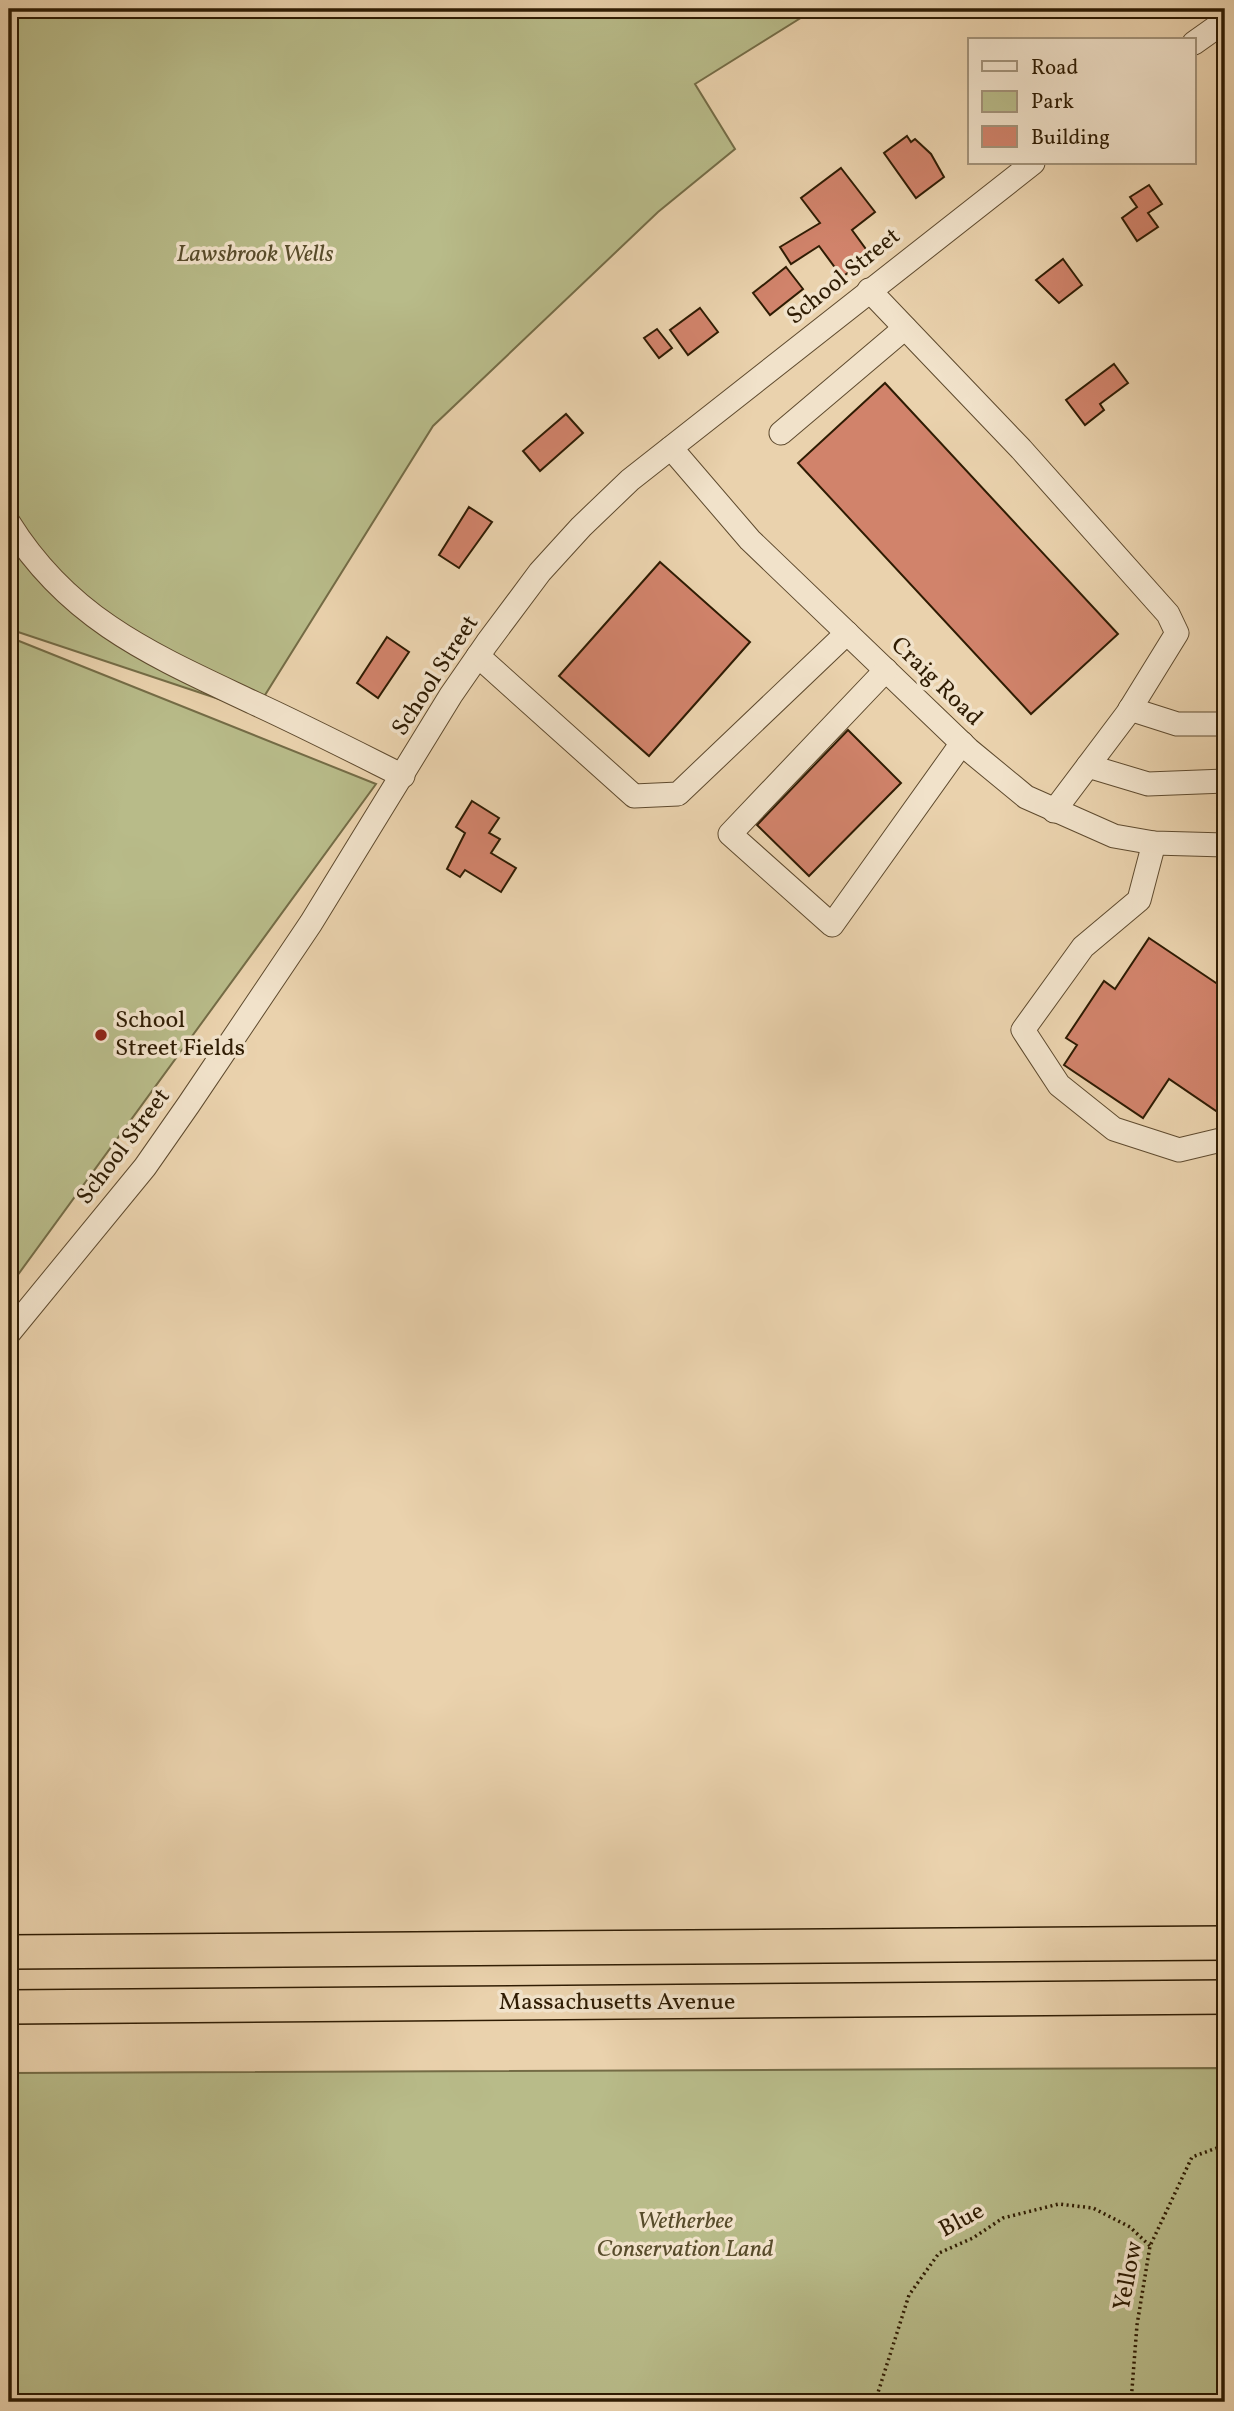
<svg xmlns="http://www.w3.org/2000/svg" width="1234" height="2411" font-family="Vollkorn,serif">
<style>
.green{fill:#b8bb89;stroke:#746c46;stroke-width:2}
.building{fill:#d1836b;stroke:#2f1c03;stroke-width:2}
.lines{fill:none;stroke-linecap:round;stroke-linejoin:round}
.minor-casing{stroke:#5e4a2e;stroke-width:25}
.highway-casing{stroke:#2f1c03;stroke-width:36}
.path{stroke:#2f1c03;stroke-width:3.5;stroke-dasharray:2 3.5;stroke-linecap:butt}
.minor{stroke:#f1e2ca;stroke-width:23}
.highway{stroke:#ead2ad;stroke-width:33}
.poi-dot{fill:#8f2418;stroke:#f1e2ca;stroke-width:2.5}
.labels{text-anchor:middle;dominant-baseline:central;stroke-width:7;stroke-linejoin:round;paint-order:stroke}
.park-label{font-size:24px;font-style:italic;fill:#584c2b;stroke:#f1e2ca}
.street-label{font-size:24px;fill:#2f1c03;stroke:#f1e2ca}
.poi-label{font-size:24px;fill:#2f1c03;stroke:#f1e2ca;text-anchor:start}
</style>
<rect width="100%" height="100%" fill="#ead2ad"/>
<filter id="stains"><feTurbulence type="fractalNoise" baseFrequency=".00286" numOctaves="4"/><feColorMatrix values="0 0 0 0 .2 0 0 0 0 .09 0 0 0 0 .02 0 0 0 .5 -.17"/></filter>
<radialGradient id="worn" r=".72"><stop offset=".6" stop-color="#630" stop-opacity="0"/><stop offset="1" stop-color="#630" stop-opacity=".3"/></radialGradient>
<g class="green">
<polygon points="9,9 815,9 695,84 735,149 658,212 433,426 255,711 9,629"/>
<polygon points="9,637 376,784 9,1287"/>
<polygon points="1225,2068 1225,2402 9,2402 9,2073"/>
</g>
<g class="building">
<polygon points="907,136 911,142 915,139 931,154 944,177 916,198 884,153"/>
<polygon points="841,168 875,212 852,230 871,256 842,277 819,246 791,264 780,247 820,223 801,198"/>
<polygon points="1149,185 1162,204 1148,213 1158,227 1137,241 1122,218 1137,207 1130,197"/>
<polygon points="1063,259 1082,285 1059,303 1036,280"/>
<polygon points="786,267 803,289 770,315 753,293"/>
<polygon points="700,308 718,332 688,355 670,330"/>
<polygon points="657,329 672,348 659,358 644,338"/>
<polygon points="1114,364 1128,383 1100,404 1104,410 1085,425 1066,400"/>
<polygon points="885,383 1118,634 1031,714 798,463"/>
<polygon points="566,414 583,433 540,471 523,451"/>
<polygon points="469,507 492,522 459,568 439,555"/>
<polygon points="660,562 750,642 649,756 559,676"/>
<polygon points="387,637 409,652 378,698 357,683"/>
<polygon points="848,730 901,783 809,876 757,825"/>
<polygon points="472,801 499,818 489,833 500,839 491,853 516,868 501,892 465,870 460,877 447,869 465,833 456,827"/>
<polygon points="1149,938 1225,989 1225,1117 1169,1079 1143,1118 1064,1065 1077,1045 1066,1038 1104,981 1115,989"/>
</g>
<g class="lines">
<g class="minor-casing">
<g id="minor">
<polyline points="1194,43 1225,21"/>
<polyline points="869,290 1021,449 1168,614 1177,633 1127,714 1054,811"/>
<polyline points="781,433 905,328"/>
<polyline points="671,448 750,540 969,750 1026,797 1114,836 1154,843 1225,845"/>
<path d="M9 523C70 621 155 656 254 703 304 726 353 751 403 776"/>
<polyline points="478,656 634,796 678,794 847,633"/>
<polyline points="886,670 730,834 832,925 962,743"/>
<polyline points="1130,709 1177,724 1225,724"/>
<polyline points="1088,766 1148,784 1225,781"/>
<polyline points="1154,843 1139,900 1083,947 1023,1030 1059,1085 1114,1129 1179,1150 1225,1139"/>
<polyline points="9,1333 145,1167 189,1104 311,923 451,695 487,643 540,572 581,527 630,480 1033,163"/>
</g>
</g>
<g class="highway-casing">
<g id="highway">
<polyline points="9,1952 1225,1943"/>
<polyline points="9,2007 1225,1997"/>
</g>
</g>
<g class="path">
<polyline points="875,2402 909,2295 939,2253 973,2238 1003,2218 1059,2204 1093,2208 1130,2227 1150,2246"/>
<polyline points="1131,2402 1137,2325 1150,2246 1192,2157 1225,2145"/>
</g>
<use href="#minor" class="minor"/>
<use href="#highway" class="highway"/>
</g>
<circle class="poi-dot" cx="101" cy="1035" r="7"/>
<g class="labels">
<g class="park-label">
<text x="255" y="255">Lawsbrook Wells</text>
<text x="685" y="2222">Wetherbee<tspan x="685" dy="28">Conservation Land</tspan></text>
</g>
<g class="street-label">
<text transform="translate(844 277) rotate(-39)">School Street</text>
<text transform="translate(436 676) rotate(-57)">School Street</text>
<text transform="translate(936 682) rotate(44)">Craig Road</text>
<text transform="translate(124 1147) rotate(-53)">School Street</text>
<text x="617" y="2003">Massachusetts Avenue</text>
<text transform="translate(962 2221) rotate(-28)">Blue</text>
<text transform="translate(1129 2276) rotate(-79)">Yellow</text>
</g>
<g class="poi-label">
<text x="115" y="1021">School<tspan x="115" dy="28">Street Fields</tspan></text>
</g>
</g>
<rect width="1234" height="2411" fill="none" stroke="#ead2ad" stroke-width="35"/>
<rect x="10" y="10" width="1213" height="2390" fill="none" stroke="#2f1c03" stroke-width="3.5"/>
<rect x="18" y="18" width="1199" height="2376" fill="none" stroke="#2f1c03" stroke-width="2"/>
<rect x="968" y="38" width="228" height="126" fill="#f1e2ca" stroke="#a3937a" stroke-width="2"/>
<rect x="982" y="61" width="35" height="10" fill="#f1e2ca" stroke="#a3937a" stroke-width="2"/>
<text x="1031" y="74" font-size="21" fill="#2f1c03">Road</text>
<rect x="982" y="91" width="35" height="21" fill="#b8bb89" stroke="#a3937a" stroke-width="2"/>
<text x="1031" y="108" font-size="21" fill="#2f1c03">Park</text>
<rect x="982" y="126" width="35" height="21" fill="#d1836b" stroke="#a3937a" stroke-width="2"/>
<text x="1031" y="144" font-size="21" fill="#2f1c03">Building</text>
<rect width="100%" height="100%" filter="url(#stains)"/>
<rect width="100%" height="100%" fill="url(#worn)"/>
</svg>
